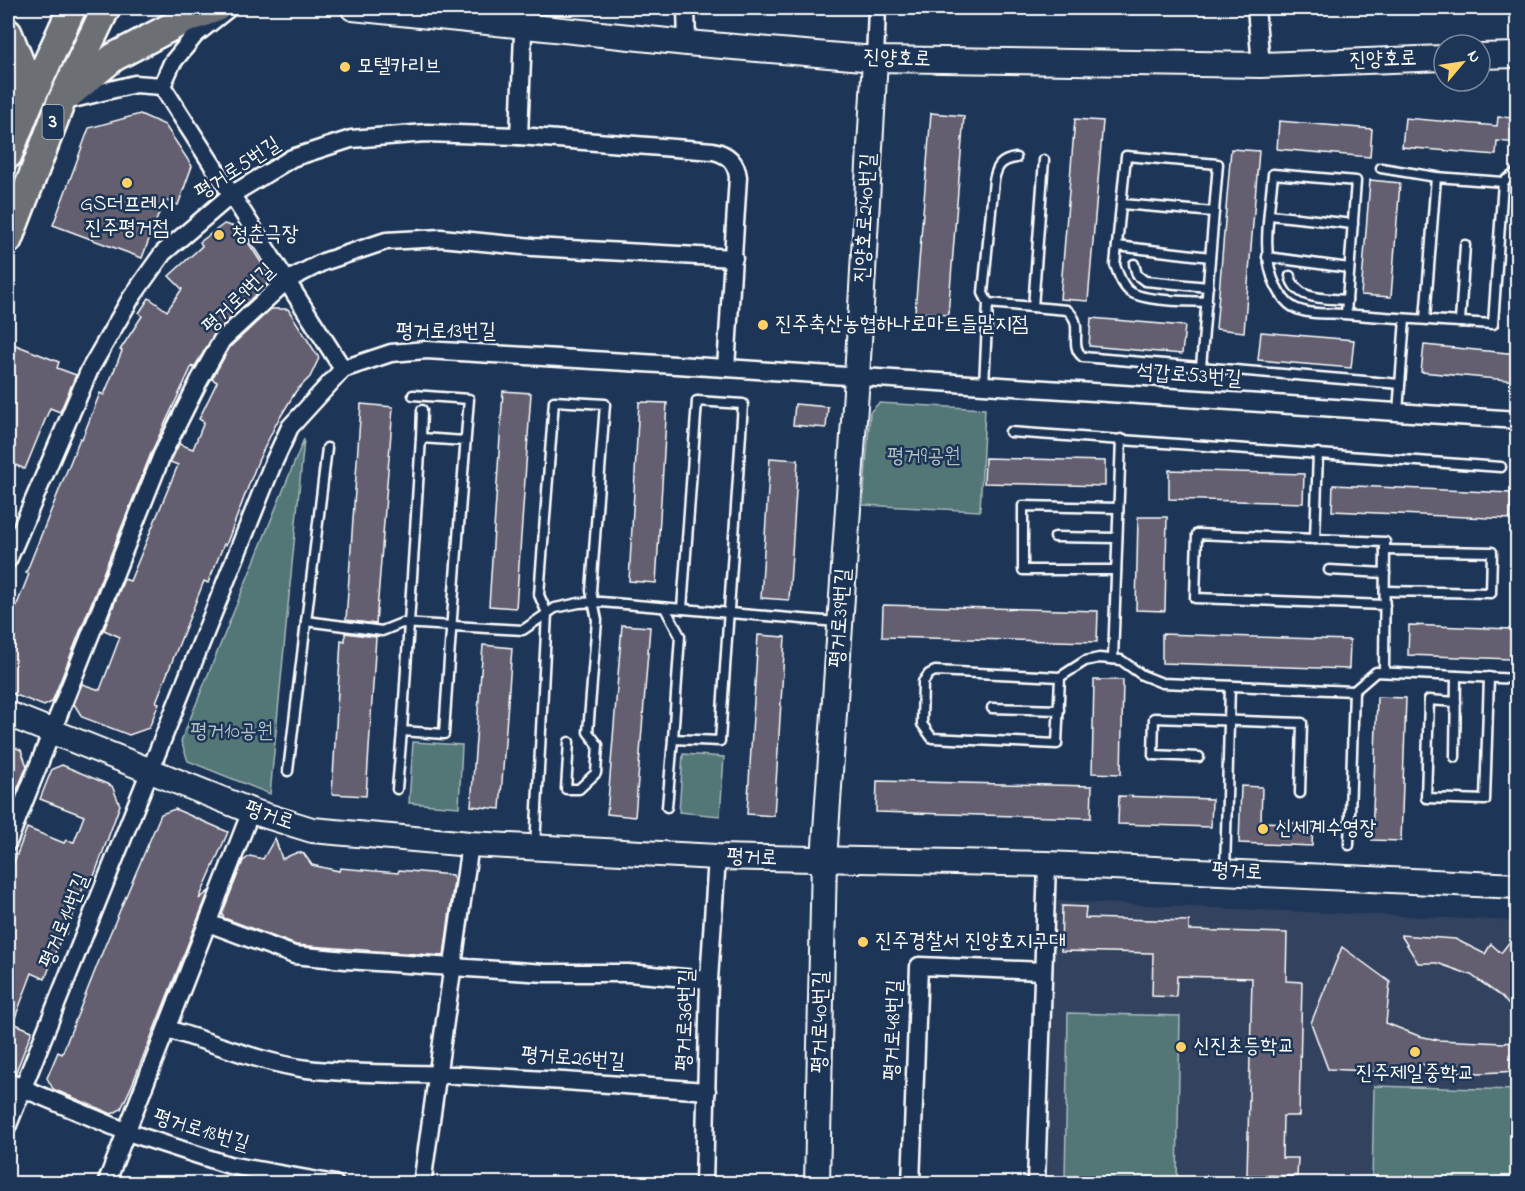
<svg xmlns="http://www.w3.org/2000/svg" width="1525" height="1191" font-family="'Indie Flower','Poor Story',sans-serif">
<style>
.built{fill:#32425e}
.green{fill:#527677;stroke:#a8babb;stroke-width:1.5}
.building{fill:#635f6f;stroke:#fff;stroke-width:1.5}
.lines{fill:none;stroke-linecap:round;stroke-linejoin:round}
.lane-casing{stroke:#fff;stroke-width:13}
.street-casing{stroke:#fff;stroke-width:21}
.secondary-casing{stroke:#fff;stroke-width:28}
.primary-casing{stroke:#fff;stroke-width:32}
.lane{stroke:#1d3557;stroke-width:8}
.street{stroke:#1d3557;stroke-width:16}
.secondary{stroke:#1d3557;stroke-width:24}
.primary{stroke:#6c6f75;stroke-width:27}
.poi-dot{fill:#ffd166;stroke:#1d3557;stroke-width:2}
.labels{text-anchor:middle;dominant-baseline:central;stroke-width:5;stroke-linejoin:round;paint-order:stroke}
.shield{fill:#1d3557;stroke:#bbc2cd;stroke-width:1.5}
.shield-label{font-size:20px;font-weight:bold;fill:#fff}
.street-label{font-size:21px;fill:#fff;stroke:#1d3557}
.poi-label{font-size:21px;fill:#fff;stroke:#1d3557;text-anchor:start}
.park-label{font-size:21px;fill:#b1c1c2;stroke:#1d3557}
</style>
<rect width="100%" height="100%" fill="#1d3557"/>
<filter id="ink" filterUnits="userSpaceOnUse"><feTurbulence type="fractalNoise" baseFrequency=".0167" numOctaves="2"/><feDisplacementMap in="SourceGraphic" scale="12" xChannelSelector="R" yChannelSelector="G"/><feConvolveMatrix kernelMatrix="1 2 1 2 8 2 1 2 1" color-interpolation-filters="sRGB"/></filter>
<g filter="url(#ink)">
<polygon class="built" points="1055,901 1517,921 1517,1183 1047,1184"/>
<g class="green">
<polygon points="879,403 985,409 980,511 863,505 870,412"/>
<polygon points="304,439 270,794 188,761 181,741"/>
<polygon points="413,742 462,745 459,807 409,803"/>
<polygon points="683,754 724,757 720,816 679,812"/>
<polygon points="1068,1013 1180,1016 1177,1181 1065,1179"/>
<polygon points="1374,1086 1517,1090 1517,1183 1372,1183"/>
</g>
<g class="building">
<polygon points="931,113 964,116 948,315 915,312"/>
<polygon points="140,114 165,125 192,166 178,205 164,200 142,258 53,225 89,128"/>
<polygon points="1498,117 1518,118 1518,143 1497,141 1496,155 1402,147 1405,118 1497,126"/>
<polygon points="1075,119 1103,121 1088,301 1060,299"/>
<polygon points="1279,121 1372,129 1370,157 1277,149"/>
<polygon points="1231,149 1259,151 1244,332 1216,329"/>
<polygon points="1370,180 1400,183 1391,297 1361,295"/>
<polygon points="224,224 239,228 269,275 267,284 215,333 194,368 192,366 152,451 52,702 44,706 8,692 8,610 14,612 29,574 26,573 80,438 82,439 100,393 104,395 122,351 120,350 142,316 139,313 149,298 167,311 182,289 169,276 202,246 200,242"/>
<polygon points="271,309 288,309 319,358 310,377 296,391 276,424 258,461 226,545 224,544 208,583 204,581 156,702 159,703 149,728 129,735 82,717 74,704 82,684 100,690 120,637 104,630 124,579 130,581 178,465 170,462 172,459 179,444 193,449 204,422 199,419 217,382 212,379 230,347"/>
<polygon points="1091,318 1185,326 1182,354 1089,346"/>
<polygon points="1261,332 1354,340 1351,368 1258,360"/>
<polygon points="8,342 59,362 57,368 76,375 60,412 50,408 25,469 8,462"/>
<polygon points="1424,345 1518,354 1518,381 1421,372"/>
<polygon points="503,391 531,393 516,608 489,606"/>
<polygon points="639,402 667,403 656,583 629,581"/>
<polygon points="361,404 393,407 376,624 346,620"/>
<polygon points="795,404 828,407 826,428 793,425"/>
<polygon points="770,458 798,460 789,600 761,598"/>
<polygon points="985,458 1105,461 1105,486 984,483"/>
<polygon points="1169,470 1304,474 1303,503 1169,499"/>
<polygon points="1333,485 1511,493 1511,519 1332,511"/>
<polygon points="1138,517 1167,517 1165,611 1136,610"/>
<polygon points="883,605 1098,611 1097,642 882,637"/>
<polygon points="622,625 650,627 635,817 607,814"/>
<polygon points="1409,625 1511,629 1510,659 1408,655"/>
<polygon points="345,633 376,637 366,796 332,794 341,640 345,641"/>
<polygon points="1162,634 1350,640 1349,669 1162,663"/>
<polygon points="758,635 785,637 774,816 747,814"/>
<polygon points="483,645 512,648 500,809 471,806"/>
<polygon points="1094,680 1123,680 1121,774 1092,773"/>
<polygon points="1377,697 1406,698 1401,841 1372,840"/>
<polygon points="8,744 21,750 27,766 17,790 8,786"/>
<polygon points="62,765 112,786 120,805 89,890 83,888 66,934 63,933 45,979 32,973 13,1023 32,1031 15,1074 8,1072 8,878 27,828 64,843 66,840 74,842 84,816 40,799 52,769"/>
<polygon points="877,781 1092,786 1091,818 876,812"/>
<polygon points="1241,786 1262,787 1261,822 1313,824 1312,846 1239,843"/>
<polygon points="1119,796 1212,799 1211,827 1118,824"/>
<polygon points="175,809 228,832 199,899 209,891 132,1085 121,1109 112,1114 53,1089 47,1078 58,1052 62,1054 106,943 161,814"/>
<polygon points="275,838 282,859 298,852 304,854 312,865 339,871 340,868 398,873 399,870 452,875 454,880 444,956 296,945 224,918 222,914 243,861 250,856 263,859"/>
<polygon points="1062,906 1086,907 1085,918 1189,921 1189,930 1287,933 1286,981 1302,982 1299,1116 1283,1116 1282,1158 1298,1158 1297,1176 1247,1175 1252,978 1177,976 1176,997 1152,996 1153,953 1061,951"/>
<polygon points="1518,931 1518,1016 1502,997 1471,975 1437,963 1418,963 1401,935 1455,939 1485,954 1491,944 1501,953"/>
<polygon points="1342,947 1390,982 1386,1023 1419,1036 1438,1040 1504,1043 1518,1041 1518,1071 1481,1073 1445,1071 1418,1063 1417,1073 1387,1066 1386,1072 1328,1069 1311,1023"/>
</g>
<g class="lines">
<g class="lane-casing">
<g id="lane">
<polyline points="1503,182 1518,172"/>
<polyline points="1122,204 1214,212"/>
<polyline points="1270,215 1353,224"/>
<polyline points="1117,246 1210,257"/>
<polyline points="1267,257 1349,268"/>
<polyline points="1134,264 1137,275 1145,281 1208,287"/>
<path d="M1290 276C1296 301 1325 298 1347 300"/>
<path d="M988 303 1067 310C1086 325 1067 345 1083 357L1400 384"/>
<polyline points="1033,307 1044,160"/>
<path d="M1346 314 1356 181 1273 174C1270 208 1260 256 1276 286 1280 294 1286 303 1293 307 1306 315 1328 313 1343 314 1393 318 1443 321 1493 324L1503 182 1436 177 1381 168"/>
<polyline points="1425,319 1436,177"/>
<polyline points="1460,322 1465,245"/>
<path d="M1201 367 1218 164 1126 156 1115 265C1118 273 1121 284 1128 290 1141 302 1189 301 1207 302"/>
<path d="M984 385 988 303 983 293 994 180C997 166 1001 160 1016 158"/>
<path d="M413 395 469 399C460 511 451 622 444 734L402 731 421 438 465 441"/>
<polyline points="1398,412 1405,319"/>
<polyline points="1010,432 1501,467"/>
<polyline points="421,438 422,410"/>
<polyline points="1055,537 1117,538"/>
<polyline points="1315,539 1318,453"/>
<polyline points="1116,570 1023,570 1023,506 1118,508"/>
<polyline points="1329,570 1385,573"/>
<polyline points="1385,591 1491,593 1492,552 1385,550"/>
<polyline points="665,608 680,636 673,739 720,741 743,404 697,401 682,609"/>
<polyline points="306,621 382,631 402,623 523,630 555,608 579,603 601,602 837,622"/>
<polyline points="1113,659 1121,439"/>
<polyline points="1384,672 1385,542 1197,534 1195,598 1385,605"/>
<polyline points="1060,677 1057,744 932,738 922,724 923,682 929,674 935,671 1060,677 1085,661 1099,658 1121,660 1142,675 1162,683 1354,691 1376,672 1518,679"/>
<polyline points="1456,702 1429,700 1426,798 1485,800 1489,677"/>
<polyline points="992,708 1059,710"/>
<polyline points="1199,757 1153,755 1154,718 1302,723 1300,793"/>
<polyline points="1455,757 1456,676"/>
<polyline points="288,771 327,448"/>
<polyline points="397,789 402,731"/>
<polyline points="667,807 673,739"/>
<polyline points="1349,845 1354,691"/>
<polyline points="535,847 547,613 539,595 554,401 605,404 591,591 597,620 588,732 598,745 596,773 579,789 566,789 569,742"/>
<polyline points="1225,871 1230,686"/>
</g>
</g>
<g class="street-casing">
<g id="street">
<polyline points="686,8 687,43"/>
<polyline points="1256,8 1261,65"/>
<polyline points="875,59 877,8"/>
<polyline points="162,86 343,369"/>
<polyline points="162,86 172,63 195,35 229,8"/>
<polyline points="69,100 135,84 162,86"/>
<polyline points="519,136 524,8"/>
<path d="M8 560 90 369 131 298 163 253 231 195 292 158 351 139 426 133 519 136 713 151C728 154 736 162 738 177L726 368"/>
<polyline points="8,842 162,455 199,381 222,340 286,281 323,262 386,241 441,238 533,247 734,258"/>
<polyline points="208,923 294,955 346,960 545,973 628,973 709,980"/>
<path d="M167 1029C211 1042 262 1063 307 1069 357 1075 407 1073 457 1075 540 1079 623 1085 707 1091"/>
<polyline points="8,1082 127,1132 229,1165 335,1184"/>
<polyline points="8,1125 272,466 290,427 343,369 391,353 426,350 726,368 1518,420"/>
<polyline points="106,1184 251,811"/>
<polyline points="422,1184 470,844"/>
<polyline points="704,1184 709,980 717,857"/>
<polyline points="911,1184 919,966 1043,971"/>
<polyline points="1036,1184 1047,864"/>
</g>
</g>
<g class="secondary-casing">
<g id="secondary">
<polyline points="353,8 687,43 875,59 1261,65 1444,58"/>
<polyline points="1480,56 1518,55"/>
<polyline points="8,714 251,811 312,830 470,844 717,857 1047,864 1518,886"/>
<polyline points="817,1184 824,860 857,377 875,59"/>
</g>
</g>
<g class="primary-casing">
<g id="primary">
<polyline points="8,33 22,68 28,105"/>
<polyline points="68,95 114,57 186,19 216,8"/>
<polyline points="8,155 28,105 72,8"/>
<polyline points="8,240 61,102 106,8"/>
</g>
</g>
<use href="#lane" class="lane"/>
<use href="#street" class="street"/>
<use href="#secondary" class="secondary"/>
<use href="#primary" class="primary"/>
</g>
</g>
<g class="poi-dot">
<circle cx="345" cy="67" r="6"/>
<circle cx="127" cy="183" r="6"/>
<circle cx="219" cy="235" r="6"/>
<circle cx="763" cy="325" r="6"/>
<circle cx="1263" cy="829" r="6"/>
<circle cx="863" cy="942" r="6"/>
<circle cx="1181" cy="1047" r="6"/>
<circle cx="1415" cy="1052" r="6"/>
</g>
<g class="labels">
<rect class="shield" x="42.5" y="105" width="21" height="34" rx="4.5"/>
<g class="shield-label">
<text x="53" y="122">3</text>
</g>
<g class="street-label">
<text transform="translate(897 59) rotate(2)">진양호로</text>
<text transform="translate(1383 60) rotate(-2)">진양호로</text>
<text transform="translate(238 169) rotate(-33)">평거로5번길</text>
<text transform="translate(866 218) rotate(-87)">진양호로240번길</text>
<text transform="translate(239 299) rotate(-44)">평거로9번길</text>
<text x="446" y="332">평거로13번길</text>
<text transform="translate(1189 376) rotate(4)">석갑로53번길</text>
<text transform="translate(841 618) rotate(-86)">평거로39번길</text>
<text transform="translate(269 816) rotate(19)">평거로</text>
<text transform="translate(752 858) rotate(2)">평거로</text>
<text transform="translate(1237 872) rotate(3)">평거로</text>
<text transform="translate(65 921) rotate(-68)">평거로14번길</text>
<text transform="translate(686 1020) rotate(-88)">평거로36번길</text>
<text transform="translate(821 1022) rotate(-89)">평거로40번길</text>
<text transform="translate(894 1030) rotate(-88)">평거로48번길</text>
<text transform="translate(573 1059) rotate(4)">평거로26번길</text>
<text transform="translate(201 1131) rotate(17)">평거로18번길</text>
</g>
<g class="poi-label">
<text x="357" y="67">모텔카리브</text>
<text x="127" y="205" text-anchor="middle">GS더프레시<tspan x="127" dy="24">진주평거점</tspan></text>
<text x="231" y="235">청춘극장</text>
<text x="775" y="325">진주축산농협하나로마트들말지점</text>
<text x="1275" y="829">신세계수영장</text>
<text x="875" y="942">진주경찰서 진양호지구대</text>
<text x="1193" y="1047">신진초등학교</text>
<text x="1415" y="1074" text-anchor="middle">진주제일중학교</text>
</g>
<g class="park-label">
<text x="924" y="457">평거9공원</text>
<text x="232" y="732">평거10공원</text>
</g>
</g>
<rect width="1525" height="1191" fill="none" stroke="#1d3557" stroke-width="30"/>
<rect x="15" y="15" width="1495" height="1161" fill="none" stroke="#fff" stroke-width="2" filter="url(#ink)"/>
<g transform="translate(1462 63) rotate(61)"><circle r="28" fill="#1d3557" stroke="#77869a" stroke-width="1.5"/>
<path d="M0-4.5L10 22L0 15L-10 22Z" fill="#ffd166"/>
<text y="-9" font-size="16" font-weight="bold" text-anchor="middle" fill="#ffffff">N</text>
</g>
</svg>
